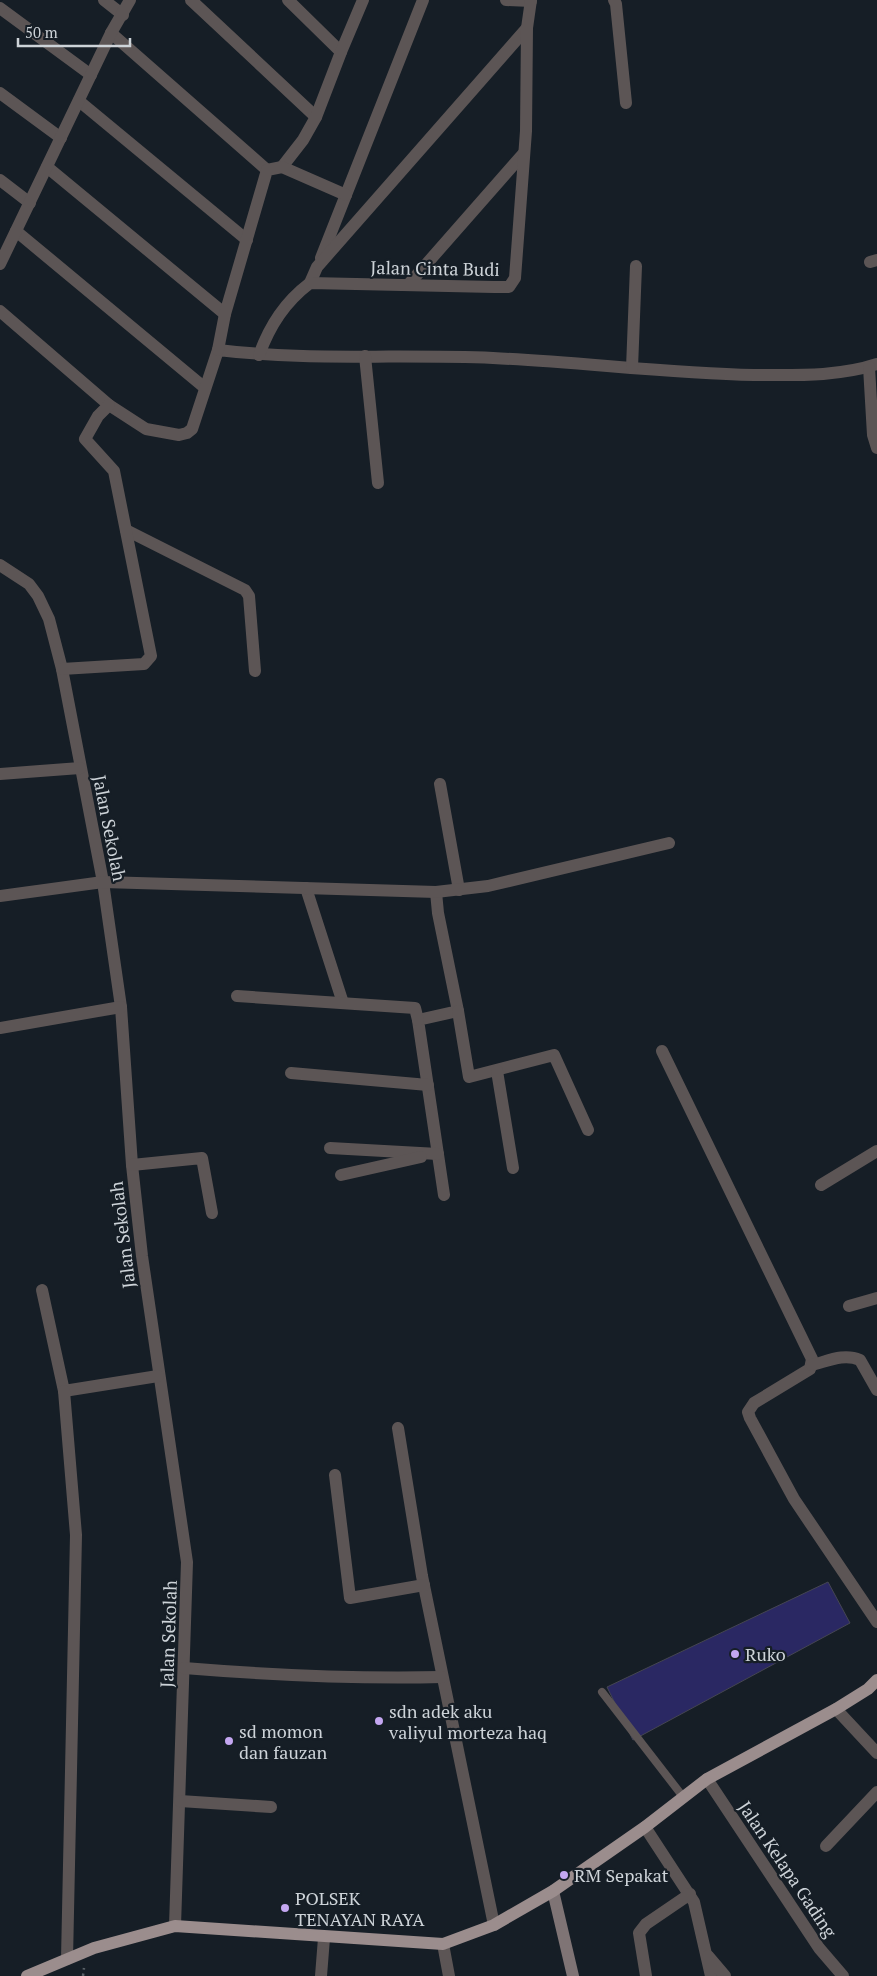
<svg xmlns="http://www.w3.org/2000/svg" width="877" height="1976" font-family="'PT Serif',serif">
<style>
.building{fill:#2a2863;stroke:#454652}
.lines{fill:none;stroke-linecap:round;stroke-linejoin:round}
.path{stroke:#5a6268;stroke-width:2.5;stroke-dasharray:2.5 4;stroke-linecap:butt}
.lane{stroke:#5c5555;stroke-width:8}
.street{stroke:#5c5555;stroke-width:12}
.secondary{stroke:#7f7475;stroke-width:12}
.primary{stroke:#9b8d8d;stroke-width:12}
.poi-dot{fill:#c4a7f1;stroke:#161e26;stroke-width:2}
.labels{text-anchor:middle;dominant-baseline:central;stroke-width:4.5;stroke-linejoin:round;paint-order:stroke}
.street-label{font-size:18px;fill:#cdd3d8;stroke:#161e26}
.poi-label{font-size:18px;fill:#cdd3d8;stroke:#161e26;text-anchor:start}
</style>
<rect width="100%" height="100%" fill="#161e26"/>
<polygon class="building" points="828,1582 850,1623 633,1740 607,1687"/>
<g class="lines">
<polyline class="path" points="83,1976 84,1968"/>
<polyline class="lane" points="602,1692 684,1798"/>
<g class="street">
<polyline points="104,0 123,15"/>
<polyline points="191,0 316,117"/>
<polyline points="288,0 341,52"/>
<polyline points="506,0 531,1"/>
<polyline points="614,0 616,4 626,103"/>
<polyline points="0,8 91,75"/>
<polyline points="111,33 267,170"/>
<polyline points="0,93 61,138"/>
<polyline points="79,101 247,240"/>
<polyline points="47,167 225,314"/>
<polyline points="282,167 303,140 316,117 341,52 363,0"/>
<polyline points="0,180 30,203"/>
<polyline points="16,231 205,388"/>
<polyline points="321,258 423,0"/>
<polyline points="870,262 877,260"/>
<polyline points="0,264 111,33 130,0"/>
<polyline points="310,283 317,267 527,28"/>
<polyline points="408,285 524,153"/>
<path d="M0 311 109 405 146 429 179 435 187 433 192 429 218 350C309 361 401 354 493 358 580 362 667 373 754 375 794 375 838 377 877 364"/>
<polyline points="218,350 225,314 267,170 282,167 346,195"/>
<path d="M259 355C270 325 285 302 310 283L494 287H509L515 278 526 131 527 28 531 0"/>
<polyline points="365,356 378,483"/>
<polyline points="869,367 873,435 877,448"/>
<polyline points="632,368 636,266"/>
<polyline points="126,530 245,590 249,596 255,671"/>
<polyline points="0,565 29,584 38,596 49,619 62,669 103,882 121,1007 132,1165 142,1256 187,1562 175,1926"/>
<polyline points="62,669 144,664 151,656 114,471 85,439 98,416 109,405"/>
<polyline points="0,774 80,768"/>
<polyline points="440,784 459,890"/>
<polyline points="306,888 343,1003"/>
<polyline points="436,892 438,913 458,1011 418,1020 444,1195"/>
<polyline points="0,896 103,882 436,892 488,886 669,843"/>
<polyline points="237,996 415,1008 418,1020"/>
<polyline points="458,1011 469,1077 554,1055 588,1130"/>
<polyline points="0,1028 121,1007"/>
<polyline points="662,1051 812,1359 810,1369 754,1403 748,1412 750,1418 794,1499 877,1622"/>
<polyline points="497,1071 513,1168"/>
<polyline points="291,1073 428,1085"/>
<polyline points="330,1148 438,1154"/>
<polyline points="132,1165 202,1158 212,1213"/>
<polyline points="341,1175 421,1157"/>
<polyline points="821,1185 877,1151"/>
<polyline points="42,1290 64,1391 158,1376"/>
<polyline points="849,1306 877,1298"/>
<path d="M812 1365C828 1361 844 1353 860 1360L877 1390"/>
<polyline points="64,1391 76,1535 67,1959"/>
<polyline points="398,1428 422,1576 494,1925"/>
<polyline points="335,1475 350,1598 424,1585"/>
<path d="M184 1668C270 1675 356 1679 442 1677"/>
<polyline points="836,1709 877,1753"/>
<polyline points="707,1779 819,1948 843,1976"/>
<polyline points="180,1801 271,1807"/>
<polyline points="645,1827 694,1902 711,1976"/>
<polyline points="826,1846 877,1792"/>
<polyline points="443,1944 449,1976"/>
<polyline points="708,1956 725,1976"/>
<polyline points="321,1976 324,1938"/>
<polyline points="646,1976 639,1933 646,1924 690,1894"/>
</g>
<polyline class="secondary" points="553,1891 573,1976"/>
<polyline class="primary" points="27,1976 94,1948 175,1926 443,1944 494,1925 553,1891 645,1827 707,1779 836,1709 868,1689 877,1680"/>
</g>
<g class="poi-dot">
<circle cx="735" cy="1654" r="5"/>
<circle cx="379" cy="1721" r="5"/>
<circle cx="229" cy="1741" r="5"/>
<circle cx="564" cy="1875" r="5"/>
<circle cx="285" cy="1908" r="5"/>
</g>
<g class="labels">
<g class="street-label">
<text transform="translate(435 268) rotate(1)">Jalan Cinta Budi</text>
<text transform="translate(110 828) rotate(79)">Jalan Sekolah</text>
<text transform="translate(122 1235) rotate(-97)">Jalan Sekolah</text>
<text transform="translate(168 1634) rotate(-88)">Jalan Sekolah</text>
<text transform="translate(788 1869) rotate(56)">Jalan Kelapa Gading</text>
</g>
<g class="poi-label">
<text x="745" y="1654">Ruko</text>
<text x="389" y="1711">sdn adek aku<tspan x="389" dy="21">valiyul morteza haq</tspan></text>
<text x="239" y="1731">sd momon<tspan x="239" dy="21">dan fauzan</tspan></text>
<text x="574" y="1875">RM Sepakat</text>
<text x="295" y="1898">POLSEK<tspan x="295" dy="21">TENAYAN RAYA</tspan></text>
</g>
</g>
<path d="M18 38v8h112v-8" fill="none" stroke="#cdd3d8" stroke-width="2.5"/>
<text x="25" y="38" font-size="15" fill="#cdd3d8" stroke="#161e26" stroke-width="4" paint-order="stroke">50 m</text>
</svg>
